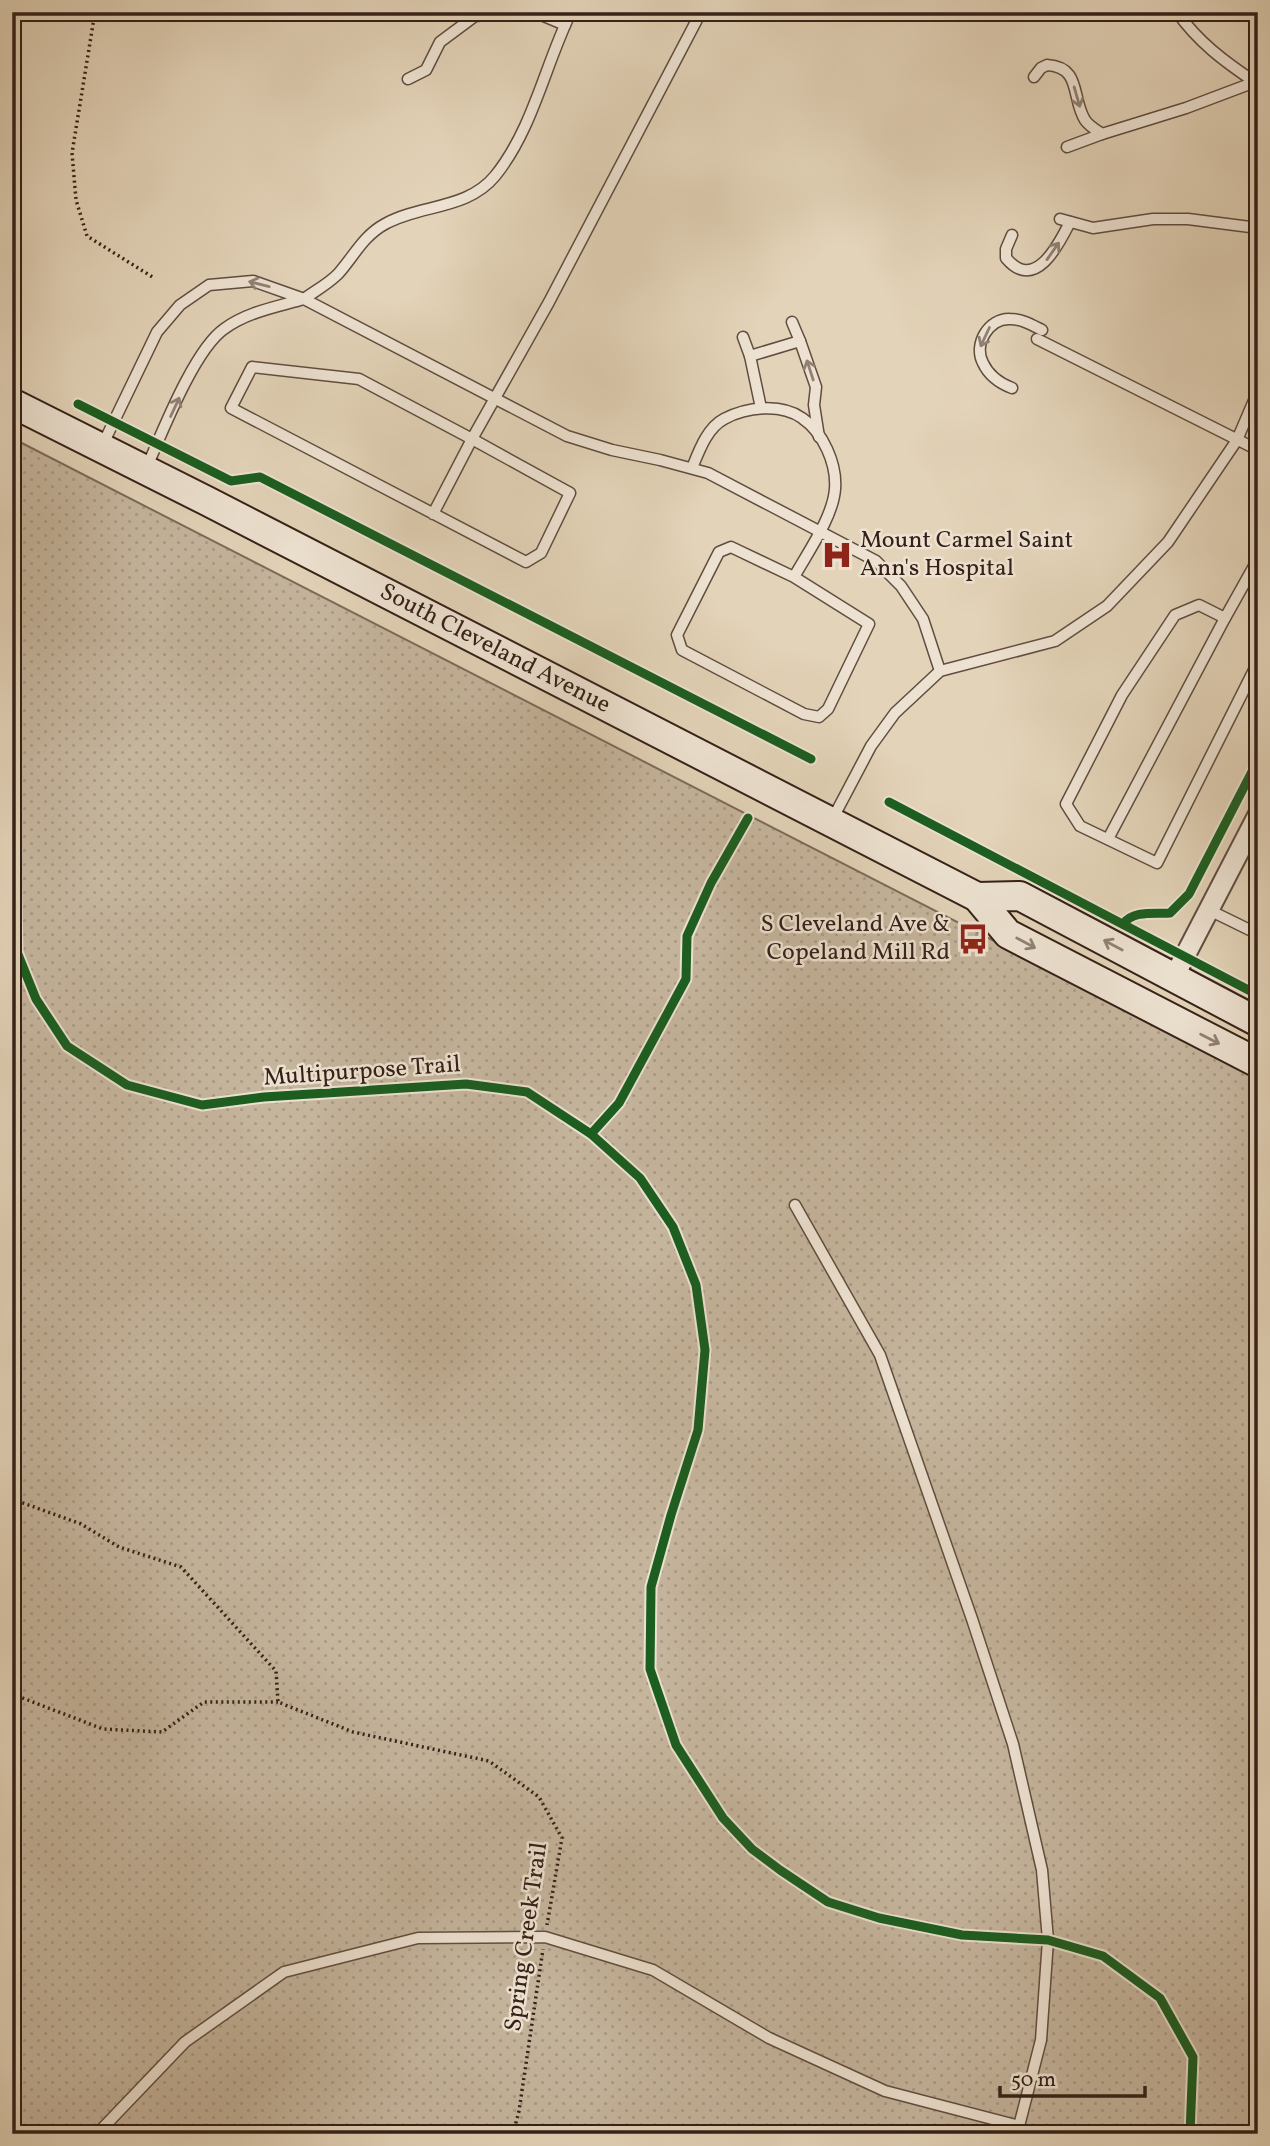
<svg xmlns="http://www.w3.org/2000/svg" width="1270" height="2146" font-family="Vollkorn,serif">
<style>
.park{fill:url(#park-dots);stroke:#7d6a5a;stroke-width:2}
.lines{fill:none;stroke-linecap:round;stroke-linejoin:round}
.lane-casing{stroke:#604d40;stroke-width:13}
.street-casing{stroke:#604d40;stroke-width:23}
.secondary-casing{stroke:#352018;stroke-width:32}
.path{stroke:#352018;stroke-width:3.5;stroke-dasharray:2 3.5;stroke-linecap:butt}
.lane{stroke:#ede2d1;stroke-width:10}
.street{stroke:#ede2d1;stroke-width:19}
.secondary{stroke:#ede2d1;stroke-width:28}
.cycleway-casing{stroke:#ede2d1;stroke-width:13}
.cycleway{stroke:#1b5e20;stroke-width:9}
.oneway{stroke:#918174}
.labels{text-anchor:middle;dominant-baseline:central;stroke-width:5;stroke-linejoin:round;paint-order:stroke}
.poi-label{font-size:24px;fill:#352018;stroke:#ede2d1;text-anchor:start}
.street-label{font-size:24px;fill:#352018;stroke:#ede2d1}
</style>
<defs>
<pattern id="park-dots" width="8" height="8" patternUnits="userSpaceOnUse" patternTransform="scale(1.75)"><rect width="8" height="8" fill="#c5b59d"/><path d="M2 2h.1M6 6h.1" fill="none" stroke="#aa9b86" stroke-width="1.8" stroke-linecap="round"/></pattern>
</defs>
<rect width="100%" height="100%" fill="#e3d3b8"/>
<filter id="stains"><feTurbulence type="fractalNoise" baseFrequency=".00286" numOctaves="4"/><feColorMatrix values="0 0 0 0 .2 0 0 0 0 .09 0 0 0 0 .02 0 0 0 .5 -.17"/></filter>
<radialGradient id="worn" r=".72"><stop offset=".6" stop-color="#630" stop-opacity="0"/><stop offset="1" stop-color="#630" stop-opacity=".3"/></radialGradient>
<polygon class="park" points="12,438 1258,1076 1258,2134 12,2134"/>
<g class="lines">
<g class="lane-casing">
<g id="lane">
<polyline points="534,12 565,25"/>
<path d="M571 12C545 65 533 129 495 176 467 210 421 204 385 224 363 236 354 256 338 274 328 284 315 291 304 299L567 436 612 450 660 460 708 473 876 561 901 586 923 619 940 671"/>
<path d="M1177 12C1198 42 1225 62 1255 82"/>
<path d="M1034 77 1041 68 1047 65C1082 67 1071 98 1085 120 1089 126 1096 130 1102 134L1067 147"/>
<polyline points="408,79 426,70 440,42 475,16 526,12"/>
<polyline points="1102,134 1186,108 1255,82"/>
<polyline points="1060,219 1093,228 1153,219 1188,219 1258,228"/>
<path d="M1012 235 1006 249V258C1035 293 1059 244 1070 222"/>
<polyline points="792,322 800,341"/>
<polyline points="743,337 750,356"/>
<polyline points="1037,339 1258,450"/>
<path d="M1012 388C999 383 989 376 983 363 973 344 989 318 1010 319 1022 319 1032 325 1042 330"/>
<polyline points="761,408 750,356 800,341 816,387 814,405 819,437"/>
<path d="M103 444 157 332 180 305 209 285 253 281 304 299C276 307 247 312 224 329 194 350 162 433 146 469"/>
<path d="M692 468C699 451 707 428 724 419 746 407 781 403 802 418 823 432 837 464 835 489 833 517 808 552 794 577L869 624 828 709 819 717 804 714 682 650 677 635 719 552 731 547 794 577"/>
<path d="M433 514 472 439 570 493 541 553 526 562C427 511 329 459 231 408L252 367 359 379 472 439 549 302 701 12"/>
<polyline points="1258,559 1225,618 1199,605 1175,615 1122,695 1066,804 1080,826 1157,863 1258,662"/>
<polyline points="832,820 871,746 895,713 940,671 1055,641 1107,606 1168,542 1237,440 1258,391"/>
<polyline points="1108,839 1225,618"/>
<polyline points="1209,910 1258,934"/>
<polyline points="795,1205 880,1355 972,1619 1013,1744 1042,1870 1048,1940 1041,2040 1017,2134"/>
<polyline points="97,2134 185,2042 284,1972 418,1938 545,1937 653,1970 769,2038 885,2091 1019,2126"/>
</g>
</g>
<g class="street-casing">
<polyline id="street" points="1174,977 1258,815"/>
</g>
<g class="secondary-casing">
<g id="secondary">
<path id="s1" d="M12 403 207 501 977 897 1008 934 1258 1063"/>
<polyline points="977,897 1020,896 1258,1022"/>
</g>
</g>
<g class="path">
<polyline points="95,12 72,153 76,200 87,236 154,278"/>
<polyline points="12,1499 81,1524 119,1547 181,1567 276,1671 278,1702 353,1732 489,1761 539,1797 562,1838 547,1925"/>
<polyline points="12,1694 103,1729 162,1732 204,1702 278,1702"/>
<polyline points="513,2134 519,2111 543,1949"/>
</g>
<use href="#lane" class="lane"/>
<use href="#street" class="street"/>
<use href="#secondary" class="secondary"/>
<g class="cycleway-casing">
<g id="cycleway">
<polyline points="78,404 231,481 260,477 811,759"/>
<polyline points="889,802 1258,995"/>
<polyline points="12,844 15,858 17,952 36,999 67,1046 127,1085 202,1105 264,1097 466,1084 527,1092 591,1134 640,1178 673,1227 696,1285 705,1350 698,1430 671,1515 651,1587 650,1669 676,1745 723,1818 752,1849 780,1870 828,1902 879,1918 962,1935 1048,1940 1103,1956 1160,1998 1193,2057 1190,2134"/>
<path d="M1123 924C1133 910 1155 914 1170 913L1189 894 1258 760"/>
<polyline points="591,1134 619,1103 686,979 687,936 711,883 748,818"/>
</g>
</g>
<use href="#cycleway" class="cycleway"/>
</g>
<defs><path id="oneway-shaft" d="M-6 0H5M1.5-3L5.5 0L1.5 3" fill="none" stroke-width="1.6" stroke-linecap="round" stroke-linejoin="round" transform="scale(1.75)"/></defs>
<g class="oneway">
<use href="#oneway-shaft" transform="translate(1077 97) rotate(74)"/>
<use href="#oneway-shaft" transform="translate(1053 251) rotate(-55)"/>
<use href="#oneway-shaft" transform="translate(259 284) rotate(-166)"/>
<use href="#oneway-shaft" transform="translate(985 337) rotate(115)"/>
<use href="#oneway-shaft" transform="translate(810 370) rotate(-108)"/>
<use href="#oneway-shaft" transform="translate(175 407) rotate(-65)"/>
<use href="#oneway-shaft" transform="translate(1026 943) rotate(28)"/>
<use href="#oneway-shaft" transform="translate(1113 945) rotate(-152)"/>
<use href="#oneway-shaft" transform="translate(1210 1039) rotate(27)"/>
</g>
<defs>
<g id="hospital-bare" transform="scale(2.415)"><path d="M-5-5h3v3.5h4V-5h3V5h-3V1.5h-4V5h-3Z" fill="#8f2418" stroke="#ede2d1" stroke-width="2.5" paint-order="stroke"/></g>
<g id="bus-bare" transform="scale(2.415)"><path d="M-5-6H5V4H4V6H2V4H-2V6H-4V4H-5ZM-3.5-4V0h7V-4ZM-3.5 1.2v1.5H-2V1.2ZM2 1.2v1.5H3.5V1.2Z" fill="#8f2418" stroke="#ede2d1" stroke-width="2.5" paint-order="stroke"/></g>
</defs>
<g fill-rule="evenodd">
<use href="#hospital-bare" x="837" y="555"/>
<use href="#bus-bare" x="973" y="939"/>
</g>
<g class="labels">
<g class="poi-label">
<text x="860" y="541">Mount Carmel Saint<tspan x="860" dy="28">Ann's Hospital</tspan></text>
<text x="950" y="925" text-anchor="end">S Cleveland Ave &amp;<tspan x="950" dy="28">Copeland Mill Rd</tspan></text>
</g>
<g class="street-label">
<text stroke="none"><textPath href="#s1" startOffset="542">South Cleveland Avenue</textPath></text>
<text transform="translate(362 1072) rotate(-4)">Multipurpose Trail</text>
<text transform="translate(527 1937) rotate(-82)">Spring Creek Trail</text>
</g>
</g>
<rect width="1270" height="2146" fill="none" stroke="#e3d3b8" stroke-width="42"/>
<rect x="14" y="14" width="1242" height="2118" fill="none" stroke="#352018" stroke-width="3.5"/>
<rect x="21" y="21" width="1228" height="2104" fill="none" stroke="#352018" stroke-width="2"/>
<path d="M1000 2086v10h145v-10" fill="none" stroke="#352018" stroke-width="3.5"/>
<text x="1011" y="2086" font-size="21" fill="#352018" stroke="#ede2d1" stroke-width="5" paint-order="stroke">50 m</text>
<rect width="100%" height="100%" filter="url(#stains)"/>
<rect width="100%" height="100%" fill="url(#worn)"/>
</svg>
